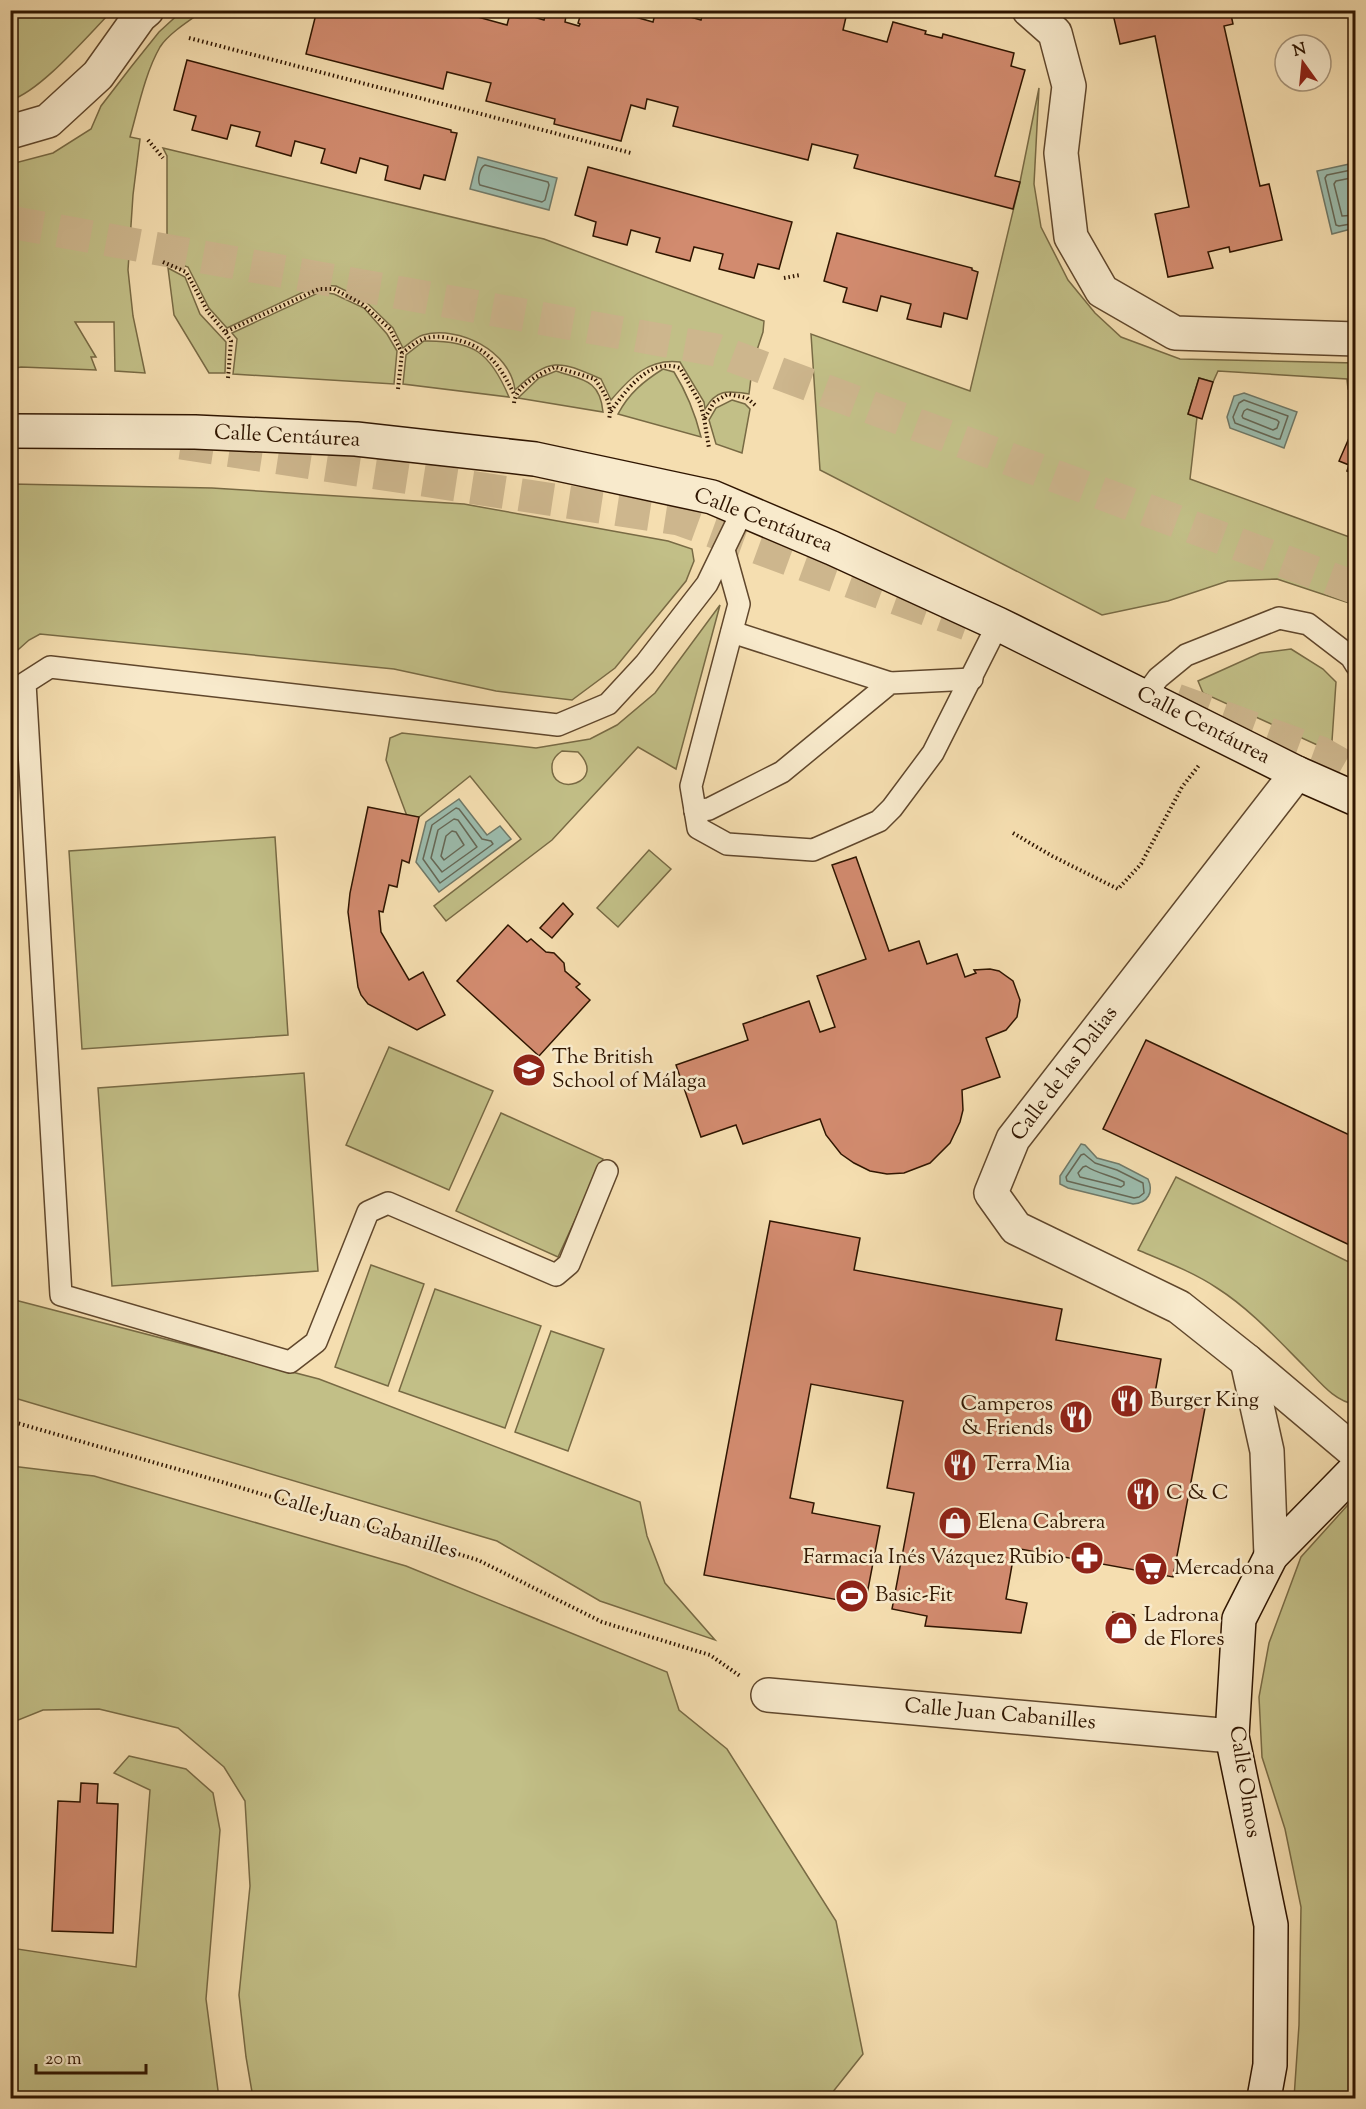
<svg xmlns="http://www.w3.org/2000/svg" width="1366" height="2109" font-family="'Sorts Mill Goudy',serif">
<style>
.green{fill:#c2bf87;stroke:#786a44;stroke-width:1.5;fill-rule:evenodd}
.water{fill:#9cbcad;stroke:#707968;stroke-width:1.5}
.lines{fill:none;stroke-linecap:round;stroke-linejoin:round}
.shore{stroke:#666856;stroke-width:1.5}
.building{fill:#d28b6f;stroke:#2f1500;stroke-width:1.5}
.highway-tunnel{stroke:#cdb68d;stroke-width:33;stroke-dasharray:33 16;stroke-linecap:butt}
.lane-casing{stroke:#60472c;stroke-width:24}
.street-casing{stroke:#60472c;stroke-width:36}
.secondary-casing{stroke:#2f1500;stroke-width:36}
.path{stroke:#2f1500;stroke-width:4;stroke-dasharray:1.5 3;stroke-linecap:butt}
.lane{stroke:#f8eacc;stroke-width:21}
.street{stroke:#f8eacc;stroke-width:33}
.secondary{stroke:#f8eacc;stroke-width:33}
.labels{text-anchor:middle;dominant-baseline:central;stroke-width:5;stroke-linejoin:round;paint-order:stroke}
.street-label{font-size:21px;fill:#2f1500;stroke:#f8eacc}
.poi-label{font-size:21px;fill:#2f1500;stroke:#f8eacc;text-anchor:start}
</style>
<rect width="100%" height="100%" fill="#f5deb0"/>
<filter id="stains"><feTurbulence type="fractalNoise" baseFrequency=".00333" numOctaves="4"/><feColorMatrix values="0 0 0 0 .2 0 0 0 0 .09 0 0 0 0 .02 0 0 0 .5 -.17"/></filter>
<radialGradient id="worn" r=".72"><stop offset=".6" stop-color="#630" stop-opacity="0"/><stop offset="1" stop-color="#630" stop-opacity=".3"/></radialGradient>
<g class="green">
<path d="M183 10 203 11C190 20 168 34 160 47 145 73 138 109 130 137L140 139 133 195 128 270 133 316 145 373 115 371 114 322H75L96 357H91L96 370 21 367 11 369V164L53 153 91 129 101 106 131 67 159 32Z"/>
<path d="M23 11H112C88 35 42 90 11 100V17Z"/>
<polygon points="1039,88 1034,184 1041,227 1068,280 1095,313 1121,337 1180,359 1355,363 1355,389 1348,389 1347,379 1218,371 1213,382 1199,378 1188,414 1197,417 1190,479 1355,539 1355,605 1277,579 1228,581 1168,601 1102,615 820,470 811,334 970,391 1020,182"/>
<path d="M163 148 544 239 764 321 763 332 753 362 749 394C729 391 717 388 705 409L704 402 680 362C648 358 630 378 611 400L601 379C558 360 550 357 515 390 510 351 459 325 423 335 416 337 409 344 403 348L393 328 363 299 336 286 318 285 227 328 209 308 188 267 167 260V156Z"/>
<polygon points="168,268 185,277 200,314 226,342 225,373 209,373 174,315"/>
<polygon points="320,292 334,294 364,308 387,334 397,351 394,384 233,374 237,339 232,333"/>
<path d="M424 341C473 340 490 352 509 397L403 384 406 355Z"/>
<path d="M663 369 674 372C687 393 695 413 701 437L618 414C629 393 644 381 663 369Z"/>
<path d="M556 371C582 380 600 379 603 412L518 398 539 378Z"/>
<polygon points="732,400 745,404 750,409 742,453 716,444 709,420 716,408"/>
<polygon points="11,484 212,488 464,504 668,541 692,549 694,561 686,581 615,668 572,700 496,691 394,669 40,634 29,640 11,656"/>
<path d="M720 605 676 769 638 747 552 840 446 921 434 906 521 839 470 776 419 817 407 816 386 760 390 738 402 733 536 748 590 739 617 725 655 693ZM562 751 578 752C609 783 550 799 552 766 552 759 556 755 562 751Z"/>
<polygon points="1291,649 1323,669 1336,682 1332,741 1324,748 1203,693 1198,681 1260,653"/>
<polygon points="275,837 288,1035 82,1049 69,851"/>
<polygon points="649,850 671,869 618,927 597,908"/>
<polygon points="389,1047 493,1091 449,1190 346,1145"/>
<polygon points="304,1073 318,1271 112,1286 98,1088"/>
<polygon points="501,1113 603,1159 558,1257 456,1211"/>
<path d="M1176 1177 1355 1265V1404C1335 1402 1319 1381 1305 1367 1277 1339 1250 1309 1217 1288 1193 1272 1164 1261 1138 1250Z"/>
<polygon points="371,1265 424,1284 388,1386 335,1367"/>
<polygon points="435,1289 541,1326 505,1428 399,1391"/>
<polygon points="11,1299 319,1379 640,1502 647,1536 665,1583 715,1640 600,1601 497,1541 18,1399 11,1399"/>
<polygon points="551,1331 604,1349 568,1451 515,1432"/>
<polygon points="11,1466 94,1476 406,1566 667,1672 679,1710 727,1749 836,1921 863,2054 828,2098 253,2098 246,2057 239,1995 250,1886 245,1801 224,1767 178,1728 99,1709 43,1710 11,1723"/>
<polygon points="1355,1497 1355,2098 1294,2098 1299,2025 1301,1907 1285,1829 1262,1757 1259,1697 1269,1643 1301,1557"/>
<polygon points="129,1756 186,1769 213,1793 220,1830 206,1999 219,2098 11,2098 11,1948 136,1967 150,1790 114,1773"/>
</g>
<g class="water">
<polygon points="478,157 557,178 549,210 470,189"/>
<polygon points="1354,163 1355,228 1332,234 1317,171"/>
<polygon points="1244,393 1297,412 1284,448 1230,428 1227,417 1234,396"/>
<polygon points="459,799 487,835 500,826 511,839 439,892 416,862 426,822"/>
<path d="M1081 1144 1085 1145 1097 1158 1119 1164 1148 1179C1154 1192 1148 1203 1133 1204L1068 1188 1060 1184V1176Z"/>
</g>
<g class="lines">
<g class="shore">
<path d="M485 165 548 182 549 185 545 200 542 202 480 185C477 180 480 167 485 165Z"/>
<polyline points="1356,169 1327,175 1325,178 1336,225 1339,226 1356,223"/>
<polyline points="1356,177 1336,181 1334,184 1342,216 1356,215"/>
<polygon points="1244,400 1288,416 1280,439 1277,439 1235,423 1233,417 1239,403"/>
<polygon points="1247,409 1277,420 1279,422 1277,428 1273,430 1243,418 1242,416 1244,411"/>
<polygon points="456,808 459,809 482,839 491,841 493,844 440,883 423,859 432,825"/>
<polygon points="454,819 458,820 477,847 442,872 431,858 438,830"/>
<polygon points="452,831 456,832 464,845 444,860 441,856 446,836"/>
<polygon points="1084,1154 1095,1163 1117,1170 1143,1183 1144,1193 1139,1197 1134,1198 1067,1181 1066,1177 1081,1155"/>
<path d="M1086 1166C1097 1174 1112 1175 1124 1182V1185L1121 1187 1080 1177 1078 1173 1083 1167Z"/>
</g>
</g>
<g class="building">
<polygon points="317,10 463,10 463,13 507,25 511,10 544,20 547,10 567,10 565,22 579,26 580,24 578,23 582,10 629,10 628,15 653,22 656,10 666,10 701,20 704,10 824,10 846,17 843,30 887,42 893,22 926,31 925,34 942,38 943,34 1014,53 1011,66 1025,70 995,176 1020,182 1013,209 854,168 858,155 812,144 808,160 673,126 678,107 647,99 645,109 631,105 621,141 554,124 555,119 486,101 491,83 447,72 443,89 306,54"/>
<polygon points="1112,10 1230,10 1233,24 1224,26 1260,186 1269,184 1282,240 1230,252 1229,247 1208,252 1213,268 1168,277 1155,214 1189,207 1155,36 1120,44"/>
<polygon points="187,60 451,130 451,132 457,133 445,180 424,175 420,189 385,180 388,166 360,158 356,173 321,163 325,149 295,141 291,156 256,146 260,132 231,125 227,139 192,130 196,116 174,110"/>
<polygon points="588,167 792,222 779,269 758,264 754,278 719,269 723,254 694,247 690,261 656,252 660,238 631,230 627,245 593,236 596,222 575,215"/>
<polygon points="837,233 972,268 972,270 978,272 967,319 944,313 941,327 907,319 911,304 881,296 877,311 843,302 847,288 824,281"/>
<polygon points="1199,378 1213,382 1202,419 1188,414"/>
<polygon points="1356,422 1356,475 1347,471 1349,465 1339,461"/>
<polygon points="368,807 419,817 409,863 402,860 397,887 389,885 383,912 379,911 381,932 409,980 423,972 445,1015 417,1030 368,1004 361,995 358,987 348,912 350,893"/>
<polygon points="856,857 889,951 919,941 927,964 957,954 965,977 976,973 974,970 990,969 999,971 1013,981 1020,1000 1017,1017 1006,1030 986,1038 1000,1077 962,1090 963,1110 960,1122 950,1143 930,1163 904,1173 887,1174 870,1171 854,1163 841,1154 826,1135 820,1119 743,1144 736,1125 701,1137 676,1065 748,1040 743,1024 809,1001 820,1032 835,1027 817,976 866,959 832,865"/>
<polygon points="563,903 573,914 552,938 540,928"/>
<polygon points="508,925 527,942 531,939 546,952 554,953 564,963 565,971 580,984 576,987 590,1000 539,1056 457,981"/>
<polygon points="1146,1040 1356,1138 1356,1248 1103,1129"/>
<polygon points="770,1221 860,1238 854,1270 1062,1309 1056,1340 1161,1359 1154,1399 1205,1408 1173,1577 1015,1548 1006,1599 1027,1603 1021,1633 925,1626 927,1616 892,1609 914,1493 887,1488 903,1401 811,1384 790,1498 814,1503 812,1513 880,1526 865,1605 704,1575"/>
<polygon points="1113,1612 1134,1615 1129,1641 1108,1638"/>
<polygon points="81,1783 98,1784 97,1803 118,1804 113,1933 52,1931 58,1801 80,1802"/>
<polygon points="902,2093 940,2098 902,2098"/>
</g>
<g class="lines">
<g class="highway-tunnel">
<polyline points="10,222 716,350 1356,588"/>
<polyline points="181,443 679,519 967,624"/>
<polyline points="1176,700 1321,753 1356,773"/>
</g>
<g class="lane-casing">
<g id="lane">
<polyline points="724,550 739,604 691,786 698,828 727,844 813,850 879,821 892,808 933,753 998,624"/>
<polyline points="732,632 890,683"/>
<polyline points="1144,697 1158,678 1186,655 1279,618 1308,624 1351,657 1356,665"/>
<polyline points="695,811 709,809 782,772 890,683 972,679"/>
<polyline points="607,1171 569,1264 556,1275 388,1203 368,1212 316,1342 290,1362 61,1295 25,683 50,667 558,725 608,704 645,664 707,584 743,510"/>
</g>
</g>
<g class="street-casing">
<g id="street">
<polyline points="1029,10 1055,33 1069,86 1061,153 1071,237 1102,291 1175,333 1356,339"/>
<polyline points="10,132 48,121 98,75 140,16 147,10"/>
<polyline points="1297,773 1013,1139 991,1193 1016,1228 1179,1307 1247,1361 1356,1453"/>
<polyline points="1247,1361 1267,1451 1271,1556"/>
<polyline points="768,1695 1232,1736"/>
</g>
</g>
<g class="secondary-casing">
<g id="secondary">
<polyline points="10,431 195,432 356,439 535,459 712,497 832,548 998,624 1297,773 1356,799"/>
<polyline points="1264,2098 1270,2065 1271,1925 1232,1736 1239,1619 1271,1556 1356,1469"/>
</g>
</g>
<g class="path">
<polyline points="189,38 631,153"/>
<polyline points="148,140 163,158"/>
<polyline points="163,262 186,272 208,312 225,332"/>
<polyline points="784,278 800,275"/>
<polyline points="228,378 231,341 225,332 319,289 334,289 362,304 390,329 402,353"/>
<path d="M398 389 402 353C408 349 414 343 421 340 428 336 441 336 448 338 485 344 499 363 515 396"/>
<path d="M514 403C516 385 540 374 555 367L595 379C603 391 613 404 609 419"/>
<path d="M611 411C627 389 650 357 680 368L700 403 704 418 709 448"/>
<polyline points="705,418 714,402 728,394 747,398 756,406"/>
<polyline points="1013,833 1052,856 1118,889 1141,864 1182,787 1200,764"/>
<polyline points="10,1421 222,1482 478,1560 602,1622 710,1655 740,1676"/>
</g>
<use href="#lane" class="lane"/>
<use href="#street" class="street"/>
<use href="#secondary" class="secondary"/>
</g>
<defs>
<g id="school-disc" transform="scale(1.725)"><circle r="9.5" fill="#8f2418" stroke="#f8eacc"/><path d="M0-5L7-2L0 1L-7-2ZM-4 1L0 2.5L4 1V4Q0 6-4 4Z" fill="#fff"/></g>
<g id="restaurant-disc" transform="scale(1.725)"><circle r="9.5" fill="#8f2418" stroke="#f8eacc"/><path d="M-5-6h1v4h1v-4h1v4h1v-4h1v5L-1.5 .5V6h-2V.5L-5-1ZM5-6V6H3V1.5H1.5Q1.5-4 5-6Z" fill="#fff"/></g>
<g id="shop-disc" transform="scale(1.725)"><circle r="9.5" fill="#8f2418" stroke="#f8eacc"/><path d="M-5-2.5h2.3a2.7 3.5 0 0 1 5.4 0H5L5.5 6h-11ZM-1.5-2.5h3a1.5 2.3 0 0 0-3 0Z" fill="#fff"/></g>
<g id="pharmacy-disc" transform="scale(1.725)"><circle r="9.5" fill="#8f2418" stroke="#f8eacc"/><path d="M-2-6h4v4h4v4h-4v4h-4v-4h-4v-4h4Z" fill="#fff"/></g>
<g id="supermarket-disc" transform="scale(1.725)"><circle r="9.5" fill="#8f2418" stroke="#f8eacc"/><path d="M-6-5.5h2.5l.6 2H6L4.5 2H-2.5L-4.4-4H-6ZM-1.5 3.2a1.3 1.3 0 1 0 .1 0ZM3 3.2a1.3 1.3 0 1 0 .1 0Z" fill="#fff"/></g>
<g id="stadium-disc" transform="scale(1.725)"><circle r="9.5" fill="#8f2418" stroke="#f8eacc"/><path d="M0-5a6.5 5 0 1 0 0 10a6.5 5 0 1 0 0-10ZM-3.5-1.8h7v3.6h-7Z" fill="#fff"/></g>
</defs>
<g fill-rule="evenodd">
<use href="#school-disc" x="529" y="1070"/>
<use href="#restaurant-disc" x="1127" y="1401"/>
<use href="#restaurant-disc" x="1076" y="1417"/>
<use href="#restaurant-disc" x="960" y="1465"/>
<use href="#restaurant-disc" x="1143" y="1494"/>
<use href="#shop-disc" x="955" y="1523"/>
<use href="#pharmacy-disc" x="1087" y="1558"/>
<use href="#supermarket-disc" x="1151" y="1569"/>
<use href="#stadium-disc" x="852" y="1596"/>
<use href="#shop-disc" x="1121" y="1628"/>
</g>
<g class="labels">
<g class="street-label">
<text transform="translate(287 437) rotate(3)">Calle Centáurea</text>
<text transform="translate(763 521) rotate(21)">Calle Centáurea</text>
<text transform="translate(1203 726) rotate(27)">Calle Centáurea</text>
<text transform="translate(1065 1074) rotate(-53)">Calle de las Dalias</text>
<text transform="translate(365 1525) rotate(17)">Calle Juan Cabanilles</text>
<text transform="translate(1000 1715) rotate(5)">Calle Juan Cabanilles</text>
<text transform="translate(1244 1782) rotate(81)">Calle Olmos</text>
</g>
<g class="poi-label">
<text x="552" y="1058">The British<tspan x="552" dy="24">School of Málaga</tspan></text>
<text x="1150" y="1401">Burger King</text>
<text x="1053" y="1405" text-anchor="end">Camperos<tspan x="1053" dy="24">&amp; Friends</tspan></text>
<text x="983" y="1465">Terra Mia</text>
<text x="1166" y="1494">C &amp; C</text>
<text x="978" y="1523">Elena Cabrera</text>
<text x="1064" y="1558" text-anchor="end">Farmacia Inés Vázquez Rubio</text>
<text x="1174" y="1569">Mercadona</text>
<text x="875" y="1596">Basic-Fit</text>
<text x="1144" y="1616">Ladrona<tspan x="1144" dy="24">de Flores</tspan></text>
</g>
</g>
<rect width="1366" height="2109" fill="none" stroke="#f5deb0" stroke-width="36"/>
<rect x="12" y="12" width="1342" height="2085" fill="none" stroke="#2f1500" stroke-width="3"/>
<rect x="18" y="18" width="1330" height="2073" fill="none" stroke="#2f1500" stroke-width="1.5"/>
<g transform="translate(1303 63) rotate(345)"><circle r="28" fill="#f8eacc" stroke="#a8957a" stroke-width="1.5"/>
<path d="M0-4.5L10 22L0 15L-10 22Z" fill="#8f2418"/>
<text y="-9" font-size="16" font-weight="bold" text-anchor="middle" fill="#2f1500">N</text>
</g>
<path d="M36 2064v9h110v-9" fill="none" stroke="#2f1500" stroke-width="3"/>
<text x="45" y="2064" font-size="18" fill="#2f1500" stroke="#f8eacc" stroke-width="4.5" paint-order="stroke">20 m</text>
<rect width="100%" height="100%" filter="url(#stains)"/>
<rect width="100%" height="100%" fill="url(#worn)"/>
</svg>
